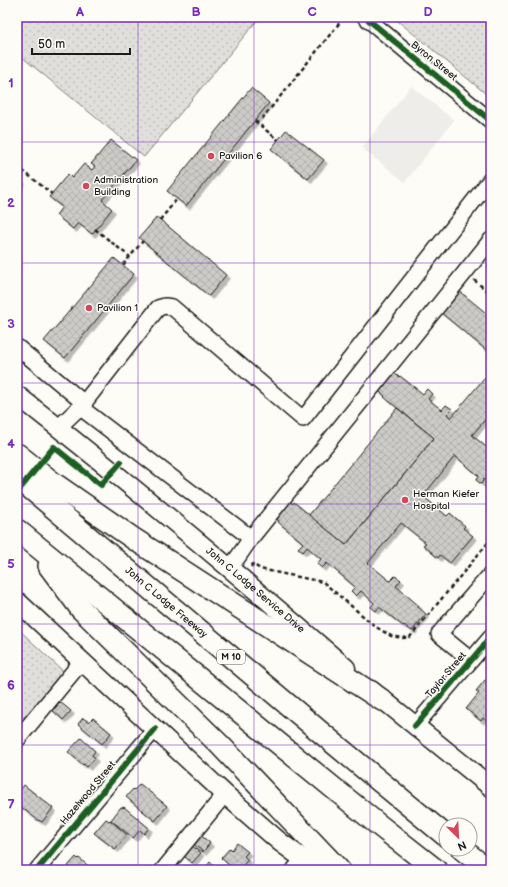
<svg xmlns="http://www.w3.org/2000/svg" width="508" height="887" font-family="'Balsamiq Sans',sans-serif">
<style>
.built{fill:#eeede9}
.grass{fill:url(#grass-dots);stroke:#7e7e7c}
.building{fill:url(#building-cross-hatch);stroke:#1c1c1c;filter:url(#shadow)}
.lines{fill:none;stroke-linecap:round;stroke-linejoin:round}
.minor-casing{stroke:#1c1c1c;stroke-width:18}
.major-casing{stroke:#1c1c1c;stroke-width:21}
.highway-casing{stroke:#1c1c1c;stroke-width:24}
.path{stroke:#1c1c1c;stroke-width:2.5;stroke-dasharray:4 3;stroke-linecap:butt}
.minor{stroke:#fdfcf7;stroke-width:15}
.major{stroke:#fdfcf7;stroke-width:18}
.highway{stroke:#fdfcf7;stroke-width:21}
.cycleway-casing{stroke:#fdfcf7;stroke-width:8}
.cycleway{stroke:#1b5e20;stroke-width:6}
.grid{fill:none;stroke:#7b2cbf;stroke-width:1;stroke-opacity:0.55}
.poi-dot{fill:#d1495b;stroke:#fdfcf7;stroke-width:1.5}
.labels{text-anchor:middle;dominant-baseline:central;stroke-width:3;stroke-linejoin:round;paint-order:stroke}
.shield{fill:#fdfcf7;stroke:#605f5e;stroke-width:1}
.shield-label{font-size:9px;font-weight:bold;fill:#1c1c1c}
.street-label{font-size:10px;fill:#1c1c1c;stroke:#fdfcf7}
.poi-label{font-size:10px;fill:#1c1c1c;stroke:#fdfcf7;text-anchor:start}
.neatline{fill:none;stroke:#7b2cbf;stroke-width:1.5}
.grid-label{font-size:13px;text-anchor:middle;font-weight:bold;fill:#7b2cbf}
</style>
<defs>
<pattern id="grass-dots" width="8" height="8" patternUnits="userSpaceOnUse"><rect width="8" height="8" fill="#e0dfdb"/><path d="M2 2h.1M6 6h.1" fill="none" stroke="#c0bfbb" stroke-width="1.8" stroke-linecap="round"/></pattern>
<pattern id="building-cross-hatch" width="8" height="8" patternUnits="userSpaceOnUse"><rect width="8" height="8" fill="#cccbc8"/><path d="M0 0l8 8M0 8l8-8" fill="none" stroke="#afaeab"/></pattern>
<filter id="shadow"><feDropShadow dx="3.5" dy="3.5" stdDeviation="0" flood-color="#0004"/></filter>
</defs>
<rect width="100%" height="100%" fill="#fdfcf7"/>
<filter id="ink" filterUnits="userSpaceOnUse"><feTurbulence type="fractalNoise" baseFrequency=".025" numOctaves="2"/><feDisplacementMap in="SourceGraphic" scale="8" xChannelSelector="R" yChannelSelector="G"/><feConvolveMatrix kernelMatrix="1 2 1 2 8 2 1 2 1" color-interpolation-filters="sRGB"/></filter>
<g filter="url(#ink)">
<polygon class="built" points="411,86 454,120 405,182 362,148"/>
<g class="grass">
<polygon points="17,17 260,17 144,157 17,53"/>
<polygon points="393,17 491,17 491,98"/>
<polygon points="17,628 64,672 26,719 17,712"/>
</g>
<g class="building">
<polygon points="251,88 269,103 186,206 167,191"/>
<polygon points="286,130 324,160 308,179 271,149"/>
<polygon points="111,140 136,160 102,200 112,209 92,234 78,223 73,229 56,215 62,207 49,197 68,174 72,178 84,164 92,170 95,166 91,164"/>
<polygon points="17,177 22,181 17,187"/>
<polygon points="157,217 226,275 209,296 139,238"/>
<polygon points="114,258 134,274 65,358 44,341"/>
<polygon points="458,290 491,317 491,354 440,312"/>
<polygon points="390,370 399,377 400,376 423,394 427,389 432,394 428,399 442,410 446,405 452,409 447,414 451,418 491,370 491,413 472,435 491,451 491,485 484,479 481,484 476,480 479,476 455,456 423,496 447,516 450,513 465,526 463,528 473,536 450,563 440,555 438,558 423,545 426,543 401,523 368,563 390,581 395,576 401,580 396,586 419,606 418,607 426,614 412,631 404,625 403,626 379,607 376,611 371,607 374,603 361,591 356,596 351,591 355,587 327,563 322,568 317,564 321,559 307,547 303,552 298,548 303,543 278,522 279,521 272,515 286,498 293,504 294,502 346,545 434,438 384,397 385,396 375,388"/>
<polygon points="397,408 434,438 346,545 309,515"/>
<polygon points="491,678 491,725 483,718 481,721 466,709 479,693 476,691 485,680 488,682"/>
<polygon points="60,702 71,711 63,720 53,711"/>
<polygon points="83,718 89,722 93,718 111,733 102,744 78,724"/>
<polygon points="81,738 95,751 92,755 95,758 87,767 84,764 83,765 68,752"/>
<polygon points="140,784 167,806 155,821 126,797 133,789 134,790"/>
<polygon points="24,785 53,808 42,822 39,820 39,821 17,804 17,794"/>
<polygon points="121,807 123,808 124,807 149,828 144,834 140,830 133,838 111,820"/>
<polygon points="106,819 109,821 110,820 127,835 115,849 94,833"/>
<polygon points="199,834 210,843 203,852 192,843"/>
<polygon points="237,843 248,852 244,856 248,860 238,870 235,870 221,858 230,848 232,850"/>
<polygon points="190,844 201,853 192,863 182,854"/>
<polygon points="76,857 78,859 79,858 93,870 68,870 70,868 68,866"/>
<polygon points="210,862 219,870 204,870"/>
</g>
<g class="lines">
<g class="minor-casing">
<g id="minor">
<polyline points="365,17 491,121"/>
<polyline points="17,347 84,403 58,428"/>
<polyline points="251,538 491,240"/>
<polyline points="229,568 238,557 251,538 85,411 84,403 158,308 165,306 172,307 303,419 491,179"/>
<polyline points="471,660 439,634 491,574"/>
<polyline points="415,726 491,637"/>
<polyline points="17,740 82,661"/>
<polyline points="37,870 155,729"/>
<polyline points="163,870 225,794"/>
<polyline points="294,870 303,859"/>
</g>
</g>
<g class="major-casing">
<g id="major">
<path id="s1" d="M17 395C129 483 238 574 346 668"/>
<polyline points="17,601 227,796 280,842 318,870"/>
<polyline points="371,690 491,787"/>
</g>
</g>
<g class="highway-casing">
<g id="highway">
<polyline points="17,454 52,482 134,539 382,700"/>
<path id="s2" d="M17 477 337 746 446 836"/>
<polyline points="17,530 375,822 436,870"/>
<polyline points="49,566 81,609 220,745 339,870"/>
<polyline points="462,849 488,870"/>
</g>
</g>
<g class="path">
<polyline points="262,119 341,21"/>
<polyline points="255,121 278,140"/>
<polyline points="17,166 52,194"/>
<polyline points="160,220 177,199"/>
<polyline points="95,229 130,257"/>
<polyline points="123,265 143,241"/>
<polyline points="474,280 491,294"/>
<polyline points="251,567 253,564 260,569 323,582 376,627 391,636 403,638 410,637 491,539"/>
</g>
<use href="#minor" class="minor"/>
<use href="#major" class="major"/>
<use href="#highway" class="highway"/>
<g class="cycleway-casing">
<g id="cycleway">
<polyline points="365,17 491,121"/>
<polyline points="17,492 54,447 101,485 121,462"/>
<polyline points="415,726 491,637"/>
<polyline points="37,870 155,729"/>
</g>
</g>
<use href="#cycleway" class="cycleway"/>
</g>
</g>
<path class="grid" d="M138 17V870M254 17V870M370 17V870M17 142H491M17 263H491M17 383H491M17 504H491M17 624H491M17 745H491"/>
<g class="poi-dot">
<circle cx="211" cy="156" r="4"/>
<circle cx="86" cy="186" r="4"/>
<circle cx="89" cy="308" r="4"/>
<circle cx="405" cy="500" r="4"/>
</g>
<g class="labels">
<rect class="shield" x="217" y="650" width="28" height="14" rx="3"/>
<g class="shield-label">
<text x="231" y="657">M 10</text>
</g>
<g class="street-label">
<text transform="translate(434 61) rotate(39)">Byron Street</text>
<text stroke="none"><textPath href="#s1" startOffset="308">John C Lodge Service Drive</textPath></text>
<text stroke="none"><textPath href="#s2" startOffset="195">John C Lodge Freeway</textPath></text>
<text transform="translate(446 675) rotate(-50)">Taylor Street</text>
<text transform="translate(88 793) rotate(-50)">Hazelwood Street</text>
</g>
<g class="poi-label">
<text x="219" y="156">Pavilion 6</text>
<text x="94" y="180">Administration<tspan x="94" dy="12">Building</tspan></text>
<text x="97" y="308">Pavilion 1</text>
<text x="413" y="494">Herman Kiefer<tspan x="413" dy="12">Hospital</tspan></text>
</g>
</g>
<rect width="508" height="887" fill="none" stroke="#fdfcf7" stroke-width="44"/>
<g transform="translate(458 837) rotate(156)"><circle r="19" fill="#fdfcf7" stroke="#a3a29f"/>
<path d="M0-3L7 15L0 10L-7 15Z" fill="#d1495b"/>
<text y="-6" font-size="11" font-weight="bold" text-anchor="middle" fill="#1c1c1c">N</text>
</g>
<path d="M32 48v6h98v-6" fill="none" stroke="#1c1c1c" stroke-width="2"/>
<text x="38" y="48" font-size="12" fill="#1c1c1c" stroke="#fdfcf7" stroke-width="3" paint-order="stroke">50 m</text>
<rect x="22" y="22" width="464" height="843" class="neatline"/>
<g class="grid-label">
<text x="80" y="16">A</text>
<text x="196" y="16">B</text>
<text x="312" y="16">C</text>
<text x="428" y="16">D</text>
<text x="11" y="87">1</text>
<text x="11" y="207">2</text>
<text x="11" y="328">3</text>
<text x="11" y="448">4</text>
<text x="11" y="568">5</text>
<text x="11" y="689">6</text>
<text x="11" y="809">7</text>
</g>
</svg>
